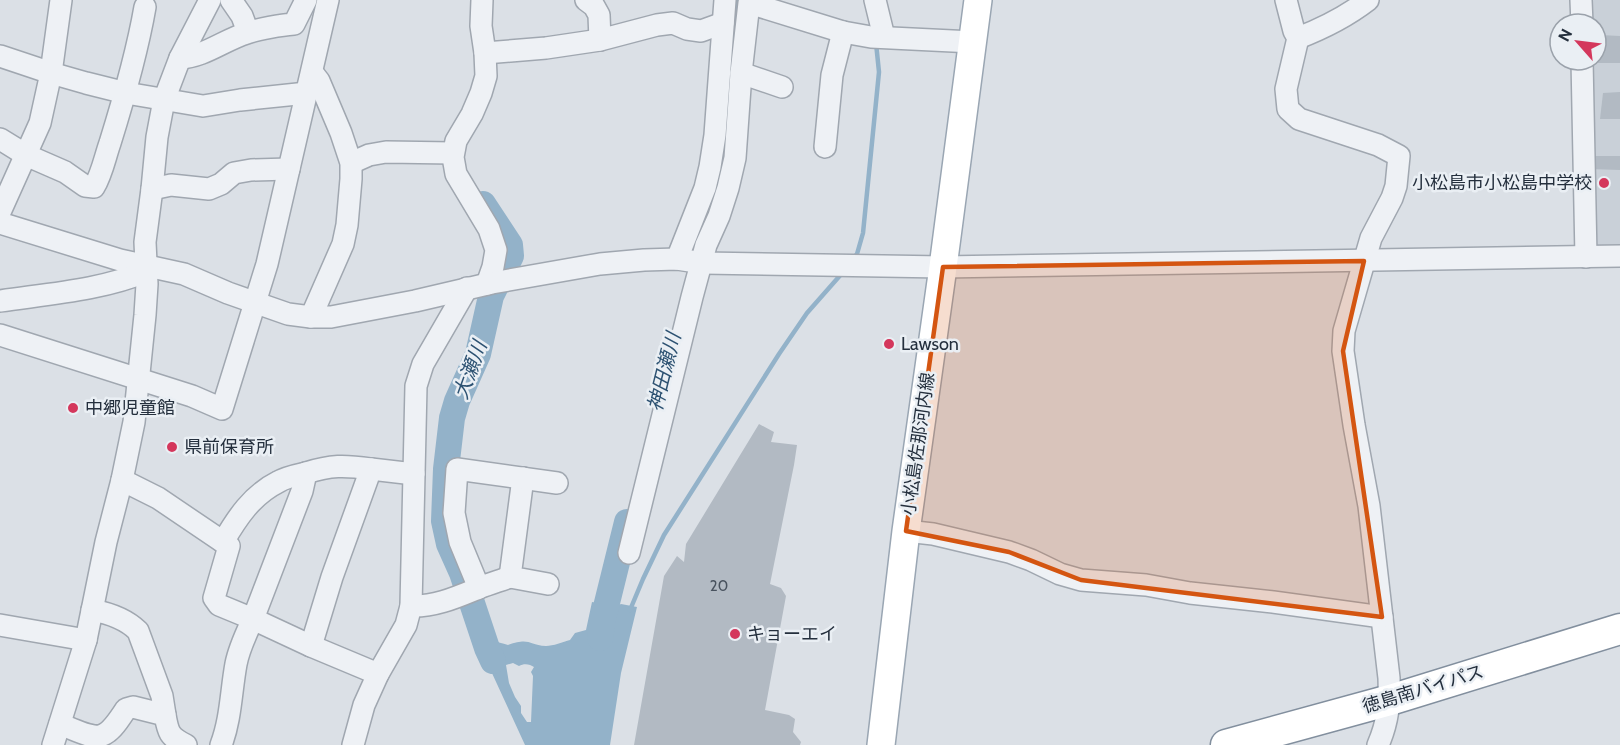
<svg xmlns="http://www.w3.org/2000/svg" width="1620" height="745" font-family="Cabin,'Noto Sans JP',sans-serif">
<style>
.built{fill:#c9d0d8}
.water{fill:#93b2c9;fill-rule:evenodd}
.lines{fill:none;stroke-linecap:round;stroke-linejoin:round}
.stream{stroke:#93b2c9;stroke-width:4.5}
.river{stroke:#93b2c9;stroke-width:26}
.building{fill:#b2bac3}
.minor-casing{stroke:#a0a7b0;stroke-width:24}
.major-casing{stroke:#9aa6b3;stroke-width:30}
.highway-casing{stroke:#828f9e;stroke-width:33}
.minor{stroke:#eef1f5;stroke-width:21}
.major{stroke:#fff;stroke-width:27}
.highway{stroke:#fff;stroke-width:30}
.marked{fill:#d45511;fill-opacity:0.2;stroke:#d45511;stroke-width:4.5;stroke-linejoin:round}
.poi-dot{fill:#d4375c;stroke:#eaeff4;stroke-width:2}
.labels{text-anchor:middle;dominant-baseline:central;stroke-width:5;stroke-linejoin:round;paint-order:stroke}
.number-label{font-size:15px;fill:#48525e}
.poi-label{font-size:18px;fill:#242f3d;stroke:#eaeff4;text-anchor:start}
.street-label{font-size:18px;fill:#242f3d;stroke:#eaeff4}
.water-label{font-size:20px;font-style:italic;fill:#2d5272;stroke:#eaeff4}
</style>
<rect width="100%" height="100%" fill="#dbe0e6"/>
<polygon class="built" points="1586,0 1620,0 1620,249 1595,250 1587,60 1596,60 1596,24 1586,24"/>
<path class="water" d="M592 602 603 604 613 608 621 604 637 607 621 673 610 745H525L491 671 483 663 469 632 481 629C487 639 497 642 508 645 530 637 528 645 546 646 553 646 563 642 570 640L575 633 586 630ZM513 663 519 666C524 663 530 664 534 667L531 672 533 676 531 722H527L521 713V706L515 697 509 683 506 665Z"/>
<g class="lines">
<g class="stream">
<polyline points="853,259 857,254 863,233 879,72 876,43"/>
<polyline points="630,610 643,579 664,535 699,480 779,354 807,313 844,271"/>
</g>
<g class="river">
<polyline points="735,46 738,0"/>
<polyline points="483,204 510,245 511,256 491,296 478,354 457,401 452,418 446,469 444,521 449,544 462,573 487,648 493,661"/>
<polyline points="600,638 603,619 627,522"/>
</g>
</g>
<g class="building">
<polygon points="1600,35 1620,36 1620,63 1598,63"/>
<polygon points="1620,92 1620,119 1600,119 1603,93"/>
<polygon points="1589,156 1620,156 1620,170 1589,169"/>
<polygon points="759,424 774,432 771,442 797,445 794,465 770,584 781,588 786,596 765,710 789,715 795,719 793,732 801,742 800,745 634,745 664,576 677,556 684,562 686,544"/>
</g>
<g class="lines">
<g class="minor-casing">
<g id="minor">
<polyline points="231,0 242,16 248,32"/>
<polyline points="482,0 481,26 485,53 486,76 481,93 472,114 456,141 453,157 456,174 489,229 496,250 493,267 487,284"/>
<polyline points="586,0 594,6 599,15 600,40"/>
<polyline points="875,0 884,37"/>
<path d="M1286 0 1294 31 1298 38 1286 89 1288 109 1299 119 1378 145 1399 156 1396 186 1392 198 1371 238 1344 331 1343 351 1354 425 1369 506 1389 678C1390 702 1388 722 1378 745"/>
<polyline points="1581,0 1582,24"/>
<path d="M1298 38C1324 28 1346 17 1368 0"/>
<polyline points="485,53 546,48 600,40 657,25 673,23 687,29 701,31 723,23"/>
<polyline points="0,56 51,73 86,83 126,93 203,106 240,100 307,93"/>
<path d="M180 58C204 57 224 40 247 33 258 29 281 25 294 24L306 0"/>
<polyline points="1582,60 1586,257"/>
<polyline points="741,73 782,87"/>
<path d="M0 139 26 155 65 172 85 186 94 187C102 174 105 157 110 143 124 98 137 53 145 7"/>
<polyline points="825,147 832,75 843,32"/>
<polyline points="351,163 369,155 386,152 453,153"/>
<polyline points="152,189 171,185 209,189 221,184 234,173 251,170 289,169"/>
<polyline points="0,212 40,123 51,73 61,0"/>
<polyline points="0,223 120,260 184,274 228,293 288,314 311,317 331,317 415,301 492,283 600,264 644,260 677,259 703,263 943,267 1620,256"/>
<polyline points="677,259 705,188 710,167 715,135 725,0"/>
<path d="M0 301C47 294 103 290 147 271"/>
<polyline points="311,317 343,244 347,225 351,179 351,163 341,133 319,81 312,72"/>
<polyline points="0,335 192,396 222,409 267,264 328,0"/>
<polyline points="523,478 510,577 548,584"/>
<path d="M122 480 158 498 229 546 214 598 219 605 253 619 302 491 306 473C331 465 344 465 371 469"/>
<polyline points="906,531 933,534 1009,552 1031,560 1060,574 1081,580 1146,585 1190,593 1273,602 1382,617"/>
<path d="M223 542C237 518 252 495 278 482 286 477 297 475 306 473"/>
<polyline points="629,553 692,297 706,245 719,216 728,188 735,158 741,73 749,3 843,32 871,37 973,42"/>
<polyline points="479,588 460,542 454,513 457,469 557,483"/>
<path d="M411 606C435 607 457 597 479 588 489 584 499 581 510 577"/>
<path d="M92 610C108 613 126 619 138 631L162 696 165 715"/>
<polyline points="0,625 86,640"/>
<polyline points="311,646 332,577 371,469 414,474"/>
<path d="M60 724C99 740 103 745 126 709L133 707 165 715C168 732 169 737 186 745"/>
<polyline points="53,745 86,640 106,542 122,480 134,422 145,315 147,284 145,242 152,189 157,137 164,100 180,58 210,0"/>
<path d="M221 745C231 719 231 691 236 664 239 648 246 634 253 619L311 646 378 674"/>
<polyline points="353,745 364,705 378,674 406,625 411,606 416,386 423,364 467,288"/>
</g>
</g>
<g class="major-casing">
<polyline id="major" points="881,745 906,531 943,267 978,0"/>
</g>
<g class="highway-casing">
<polyline id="highway" points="1226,745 1390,700 1620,629"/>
</g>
<use href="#minor" class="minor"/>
<use href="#major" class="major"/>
<use href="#highway" class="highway"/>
</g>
<path class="marked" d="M1364 261 1343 351 1382 617 1081 580 1009 552 906 531 943 267Z"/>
<g class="poi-dot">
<circle cx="1604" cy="183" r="6"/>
<circle cx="889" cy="344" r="6"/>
<circle cx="73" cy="408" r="6"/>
<circle cx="172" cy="447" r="6"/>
<circle cx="735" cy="634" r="6"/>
</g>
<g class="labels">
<g class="number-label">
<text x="719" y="586">20</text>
</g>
<g class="poi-label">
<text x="1592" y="183" text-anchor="end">小松島市小松島中学校</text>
<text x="901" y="344">Lawson</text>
<text x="85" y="408">中郷児童館</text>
<text x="184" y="447">県前保育所</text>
<text x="747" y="634">キョーエイ</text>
</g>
<g class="street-label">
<text transform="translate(918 444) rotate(-82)">小松島佐那河内線</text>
<text transform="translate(1423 689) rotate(-17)">徳島南バイパス</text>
</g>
<g class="water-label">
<text transform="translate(470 370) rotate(-70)">大瀬川</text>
<text transform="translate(664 372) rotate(-76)">神田瀬川</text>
</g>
</g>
<g transform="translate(1578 42) rotate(298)"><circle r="28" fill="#eaeff4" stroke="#9ba2ab" stroke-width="1.5"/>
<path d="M0-4.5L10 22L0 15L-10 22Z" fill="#d4375c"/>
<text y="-9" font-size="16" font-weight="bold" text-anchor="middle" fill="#242f3d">N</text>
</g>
</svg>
